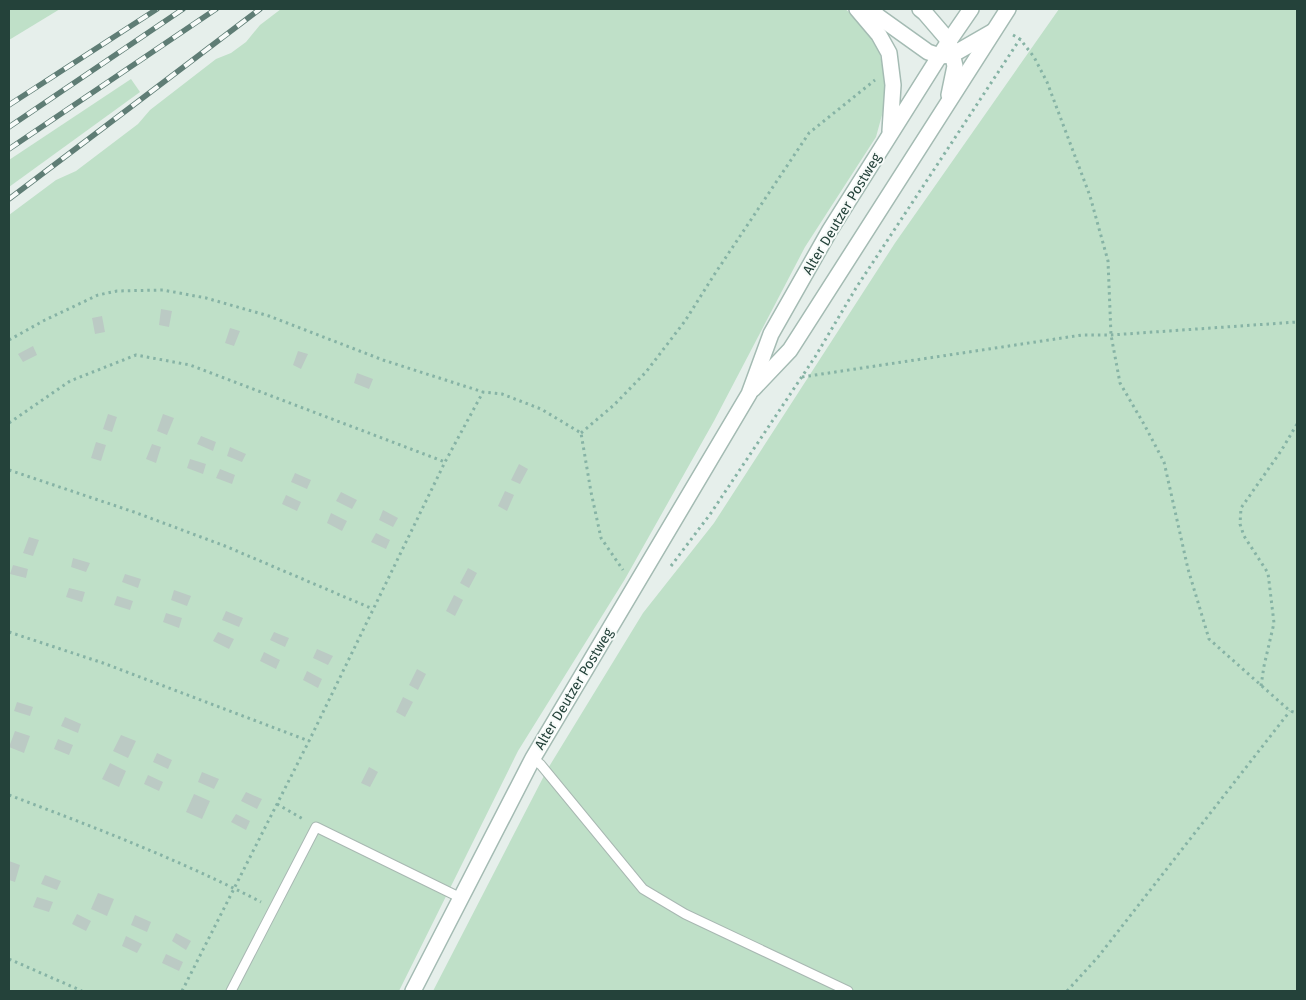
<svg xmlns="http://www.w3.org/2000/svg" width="1306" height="1000" font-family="'Fira Sans',sans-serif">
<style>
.green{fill:#bfe0c8}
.building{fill:#bbcac4}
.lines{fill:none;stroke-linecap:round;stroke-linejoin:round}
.lane-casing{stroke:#a8b8b2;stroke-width:11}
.secondary-casing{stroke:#a4bbb3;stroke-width:18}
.path{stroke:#86b3a5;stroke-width:3;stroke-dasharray:2.5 4;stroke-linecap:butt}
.lane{stroke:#fff;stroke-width:9}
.secondary{stroke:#fff;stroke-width:15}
.rail-casing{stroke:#5f7d75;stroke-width:5.5}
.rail{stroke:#f7fbf9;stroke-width:4;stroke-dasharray:11;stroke-linecap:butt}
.labels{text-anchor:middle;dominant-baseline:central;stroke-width:4;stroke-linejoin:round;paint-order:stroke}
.street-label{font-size:14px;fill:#24423a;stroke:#f7fbf9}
</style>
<rect width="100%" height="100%" fill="#e6efeb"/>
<g class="green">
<polygon points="9,9 60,9 9,40"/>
<polygon points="281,9 845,9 854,16 878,45 888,93 876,137 805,247 714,421 625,579 518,751 399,991 9,991 9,215 56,180 76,171 138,124 150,110 216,59 231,53 246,42 260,25"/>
<polygon points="1059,9 1297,9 1297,991 433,991 547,770 643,613 714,523 895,243"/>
<polygon points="131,79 140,92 9,187 9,160"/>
</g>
<g class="building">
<polygon points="161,309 172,311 169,327 159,325"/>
<polygon points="102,316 105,332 95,334 92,318"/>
<polygon points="230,328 240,331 234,346 225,343"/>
<polygon points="33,346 37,355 23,362 18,354"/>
<polygon points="298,351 308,354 301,369 293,365"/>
<polygon points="357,373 373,379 369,389 354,383"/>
<polygon points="108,414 117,417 112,432 103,429"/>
<polygon points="163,414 174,418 167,435 157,431"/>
<polygon points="201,436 216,442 213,451 197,444"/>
<polygon points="96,442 106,445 101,461 91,458"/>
<polygon points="152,444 161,447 156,463 146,459"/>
<polygon points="230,447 246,454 242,462 227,456"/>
<polygon points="190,459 206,464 203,474 187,468"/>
<polygon points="519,464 528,469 520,484 511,480"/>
<polygon points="220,469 235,475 232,484 216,478"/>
<polygon points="295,473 311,480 307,489 291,482"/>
<polygon points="505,491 514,495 507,511 498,506"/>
<polygon points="341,492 357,500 352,509 336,501"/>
<polygon points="286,495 301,502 297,511 282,504"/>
<polygon points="383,510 398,518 393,527 379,520"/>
<polygon points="331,513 347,521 342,531 327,523"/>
<polygon points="376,533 390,540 386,549 371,542"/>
<polygon points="29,537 39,540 33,556 23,553"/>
<polygon points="73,558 90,563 86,572 71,567"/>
<polygon points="13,565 28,569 26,578 10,574"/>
<polygon points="468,568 477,573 469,588 460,583"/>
<polygon points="125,574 141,579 138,588 122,582"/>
<polygon points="69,588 85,592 82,602 66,597"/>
<polygon points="174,590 191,596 187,606 171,600"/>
<polygon points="454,595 463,600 455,616 446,611"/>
<polygon points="117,596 133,601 130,610 114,605"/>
<polygon points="226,611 243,618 239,627 222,620"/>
<polygon points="166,613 182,618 179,628 163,622"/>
<polygon points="218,632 234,639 229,649 213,641"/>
<polygon points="274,632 289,638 285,647 270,640"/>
<polygon points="317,649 333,656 328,665 313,658"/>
<polygon points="264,652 280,660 276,669 260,661"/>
<polygon points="417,669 426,674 418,690 409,685"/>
<polygon points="307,671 322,679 318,688 303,680"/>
<polygon points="403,697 413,702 405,717 396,712"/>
<polygon points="17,702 33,707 30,716 14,711"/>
<polygon points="65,717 81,724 78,733 61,726"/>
<polygon points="15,731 30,736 24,753 9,747"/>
<polygon points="121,735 136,741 128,758 113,751"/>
<polygon points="58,739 73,745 69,755 54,749"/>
<polygon points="157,753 172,760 168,769 153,762"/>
<polygon points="110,763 126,771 119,787 102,779"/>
<polygon points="369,767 378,772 370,787 361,783"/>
<polygon points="202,772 219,779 214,789 198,782"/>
<polygon points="148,775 163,782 159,791 144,784"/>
<polygon points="246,792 262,799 257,809 241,801"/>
<polygon points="194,794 210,801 202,819 186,812"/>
<polygon points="236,814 250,821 246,830 231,822"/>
<polygon points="9,861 20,865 15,882 9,880"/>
<polygon points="45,875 61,881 57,890 41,884"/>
<polygon points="98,893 114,899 107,916 91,909"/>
<polygon points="37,897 53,902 49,912 33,907"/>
<polygon points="77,914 91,921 86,931 72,924"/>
<polygon points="135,915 151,922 147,932 131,925"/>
<polygon points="176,933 191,941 186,950 172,941"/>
<polygon points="126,936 142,944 137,953 122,946"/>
<polygon points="166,954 183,962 179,971 162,963"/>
</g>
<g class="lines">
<g class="lane-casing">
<g id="lane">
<polyline points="533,758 541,765 643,889 685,914 848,991"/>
<polyline points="231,991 316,827 461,898"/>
</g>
</g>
<g class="secondary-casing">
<g id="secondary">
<polyline points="857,9 879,35 889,53 893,85 890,131"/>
<polyline points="870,9 879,17 928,52 940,56 952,55 992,32"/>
<polyline points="920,9 925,13 949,41 955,66 949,95"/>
<polyline points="753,389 790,350 1008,9"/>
<polyline points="413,991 533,758 749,394 771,334 830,230 949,41 971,9"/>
</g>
</g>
<g class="path">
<polyline points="1013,35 1020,39 1034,57 1047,82 1090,196 1108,261 1111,335 1120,383 1145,426 1164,462 1188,569 1209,639 1290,711 1297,713"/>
<polyline points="9,340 45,320 98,295 117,291 163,290 206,298 269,316 383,360 483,392 502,394 541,409 581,433 591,492 601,538 623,570"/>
<polyline points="802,377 1082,335 1111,335 1297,322"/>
<polyline points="9,423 70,381 136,355 190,365 445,462"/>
<polyline points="581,433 614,405 646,372 685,321 714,275 809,133 875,80"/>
<polyline points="9,470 134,512 225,546 373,609"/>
<polyline points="671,566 711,513 815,357 856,288 1020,39"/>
<polyline points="9,632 103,663 309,741"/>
<polyline points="1261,686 1264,666 1274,623 1268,573 1244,536 1240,524 1241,508 1281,451 1297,424"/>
<path d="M9 795C94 827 180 860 261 902"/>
<polyline points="277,804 303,819"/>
<polyline points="9,959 82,991"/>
<polyline points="182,991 309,741 445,462 483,392"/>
<polyline points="1067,991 1098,957 1290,711"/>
</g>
<use href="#lane" class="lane"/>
<use href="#secondary" class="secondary"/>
<g class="rail-casing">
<g id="rail">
<polyline points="9,105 157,9"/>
<polyline points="9,127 183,9"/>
<polyline points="9,149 216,9"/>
<polyline points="9,199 111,122 260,9"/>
</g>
</g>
<use href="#rail" class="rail"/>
</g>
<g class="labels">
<g class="street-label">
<text transform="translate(842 214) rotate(-59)">Alter Deutzer Postweg</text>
<text transform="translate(574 689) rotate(-59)">Alter Deutzer Postweg</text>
</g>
</g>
<rect width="1306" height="1000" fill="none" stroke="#24423a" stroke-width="20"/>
</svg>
